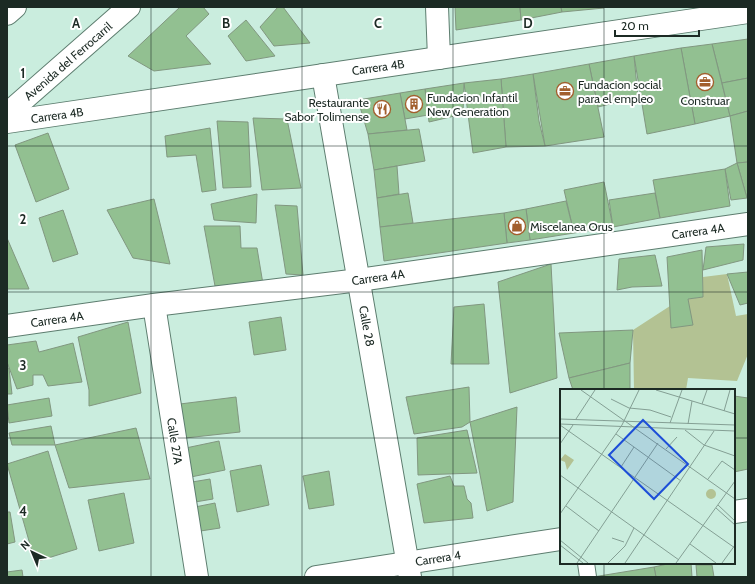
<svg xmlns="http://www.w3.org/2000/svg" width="755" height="584" font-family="Cabin,sans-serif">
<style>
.green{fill:#b3c293}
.building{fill:#92c091;stroke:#819780}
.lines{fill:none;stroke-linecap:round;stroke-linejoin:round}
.lane-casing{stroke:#5d7d6f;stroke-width:18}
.street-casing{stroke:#5d7d6f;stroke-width:24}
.secondary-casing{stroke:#5d7d6f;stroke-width:24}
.primary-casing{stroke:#5d7d6f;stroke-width:24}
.lane{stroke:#fff;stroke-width:16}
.street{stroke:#fff;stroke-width:22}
.secondary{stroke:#fff;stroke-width:22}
.primary{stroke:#fff;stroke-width:22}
.grid{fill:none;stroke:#1c2a24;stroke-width:1;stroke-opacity:0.55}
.labels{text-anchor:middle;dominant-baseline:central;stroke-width:4;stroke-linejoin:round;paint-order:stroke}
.street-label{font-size:12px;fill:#1c2a24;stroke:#fff}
.poi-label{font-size:12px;fill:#1c2a24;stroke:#fff;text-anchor:start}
.inset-road{fill:none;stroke:#849f94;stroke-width:1}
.view{fill:#1d4ed8;fill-opacity:0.15;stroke:#1d4ed8;stroke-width:2}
.inset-edge{fill:none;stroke:#1c2a24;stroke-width:2}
.grid-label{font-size:13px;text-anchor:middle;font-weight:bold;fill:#1c2a24;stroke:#fff;stroke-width:4;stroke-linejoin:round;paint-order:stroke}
</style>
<rect width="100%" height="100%" fill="#caedde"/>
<polygon class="green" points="727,274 736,316 748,314 748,354 737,381 688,378 686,390 634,390 633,330 670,306 688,299 703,297 703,277"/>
<g class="building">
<polygon points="180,7 203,7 209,14 186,36 211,64 154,71 128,56"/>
<polygon points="278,7 283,7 310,43 274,46 260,27"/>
<polygon points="455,7 520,7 521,20 456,30"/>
<polygon points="520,7 561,7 562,12 521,20"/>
<polygon points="561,7 604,7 604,8 562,12"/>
<polygon points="246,20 275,56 246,61 228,36"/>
<polygon points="748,39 748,78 722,83 712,44"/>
<polygon points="712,44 730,116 695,124 681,48"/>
<polygon points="681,48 695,124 647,134 634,56"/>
<polygon points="634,56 638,97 598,107 589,64"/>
<polygon points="589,64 604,137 545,146 533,74"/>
<polygon points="533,74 539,121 545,146 506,147 501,79"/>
<polygon points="748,78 748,111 730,116 722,83"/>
<polygon points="501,79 506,147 473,153 464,83"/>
<polygon points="464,83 463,114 429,122 425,89"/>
<polygon points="425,89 428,115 405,119 400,93"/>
<polygon points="400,93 407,130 368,134 358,100"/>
<polygon points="748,111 748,162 737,163 730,116"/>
<polygon points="253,118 287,119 301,188 262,190"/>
<polygon points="217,121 248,122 251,187 223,188"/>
<polygon points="210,128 216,190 202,192 196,155 167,157 165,136"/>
<polygon points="419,129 425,161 374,170 368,134"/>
<polygon points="48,133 69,189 36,202 15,145"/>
<polygon points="748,162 748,197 747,198 737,163"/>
<polygon points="737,163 747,198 731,200 725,169"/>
<polygon points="397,166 399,194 377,198 374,170"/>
<polygon points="725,169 730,206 660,218 653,180"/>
<polygon points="604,182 613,227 574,233 564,190"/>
<polygon points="408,193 413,223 380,227 377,198"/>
<polygon points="655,193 660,218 613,227 609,200"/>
<polygon points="257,194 256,223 214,220 211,204"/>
<polygon points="154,199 170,264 133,258 107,210"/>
<polygon points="566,201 574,233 530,240 526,209"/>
<polygon points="275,205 297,206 303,275 286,274"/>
<polygon points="526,209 530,240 507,243 504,213"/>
<polygon points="63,210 78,254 53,262 39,218"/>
<polygon points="504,213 507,243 384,261 380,227"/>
<polygon points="204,226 240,226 241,248 257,248 263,284 215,286"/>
<polygon points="7,238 29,289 7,289"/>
<polygon points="744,244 743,260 703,270 706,247"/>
<polygon points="702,250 703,297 688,299 693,325 671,328 667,257"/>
<polygon points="655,255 662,286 632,287 617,290 619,259"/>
<polygon points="551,264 557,378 510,393 498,282"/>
<polygon points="748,272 748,303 740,305 727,274"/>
<polygon points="484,304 489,364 451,364 454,307"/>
<polygon points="281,317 286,350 254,355 249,322"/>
<polygon points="128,322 141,393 89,406 89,390 78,337"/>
<polygon points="633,330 630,363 569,378 559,333"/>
<polygon points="36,341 39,352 73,343 82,382 48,386 43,375 33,375 33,385 17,389 7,362 7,345"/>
<polygon points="630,363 630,390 573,390 569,378"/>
<polygon points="7,368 9,368 12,394 7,394"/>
<polygon points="469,387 470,422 462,427 414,434 406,397"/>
<polygon points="734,396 748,398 748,469 734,472"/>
<polygon points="236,397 240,432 176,439 172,405"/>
<polygon points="49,398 52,416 9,423 7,405"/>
<polygon points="517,407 513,502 487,511 470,422"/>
<polygon points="51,426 55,445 12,445 9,433"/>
<polygon points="136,428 150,479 69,488 55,445"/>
<polygon points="467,430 477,473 418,475 417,438"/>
<polygon points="219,441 225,470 186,478 181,449"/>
<polygon points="48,451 77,549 35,562 7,464"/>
<polygon points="261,465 269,505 237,512 230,471"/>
<polygon points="329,471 334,505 309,509 303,476"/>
<polygon points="450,476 454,486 464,486 467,499 471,503 473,518 424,523 417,484"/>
<polygon points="210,479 213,499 189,503 186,483"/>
<polygon points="124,493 134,543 99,551 88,500"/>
<polygon points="215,503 220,528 194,532 190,508"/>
<polygon points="7,512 10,512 15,542 7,544"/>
<polygon points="672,563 691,563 692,577 656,577 654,567"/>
<polygon points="696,565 712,565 714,577 697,577"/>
<polygon points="654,567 656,577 593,577"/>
<polygon points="22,570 23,577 7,577 7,572"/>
</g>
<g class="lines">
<g class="lane-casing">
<polyline id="lane" points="586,563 588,577"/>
</g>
<g class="street-casing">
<g id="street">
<polyline points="437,7 439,58"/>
<polyline points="154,305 197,577"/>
<polyline points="7,326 154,305 359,280 748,224"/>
</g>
</g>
<g class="secondary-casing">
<g id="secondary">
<polyline points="323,75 410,577"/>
<polyline points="7,122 748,12"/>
<polyline points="734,512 748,510"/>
<polyline points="316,577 561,539"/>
</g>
</g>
<g class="primary-casing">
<g id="primary">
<polyline points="7,14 15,7"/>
<polyline points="7,114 129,7"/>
</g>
</g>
<use href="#lane" class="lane"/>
<use href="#street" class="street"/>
<use href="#secondary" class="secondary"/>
<use href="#primary" class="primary"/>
</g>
<path class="grid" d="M151 7V577M302 7V577M453 7V577M604 7V390M7 146H748M7 292H748M7 438H561M734 438H748M604 563V577"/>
<defs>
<g id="office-ring" transform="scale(0.9)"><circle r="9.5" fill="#fff" stroke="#a25f2e" stroke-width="1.5"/><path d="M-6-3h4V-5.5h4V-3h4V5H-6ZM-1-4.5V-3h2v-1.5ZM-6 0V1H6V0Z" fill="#a25f2e"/></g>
<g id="building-ring" transform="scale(0.9)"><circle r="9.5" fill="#fff" stroke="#a25f2e" stroke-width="1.5"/><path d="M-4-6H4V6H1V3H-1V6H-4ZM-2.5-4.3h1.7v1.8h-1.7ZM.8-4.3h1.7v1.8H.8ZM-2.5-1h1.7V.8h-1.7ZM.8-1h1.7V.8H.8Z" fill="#a25f2e"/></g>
<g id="restaurant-ring" transform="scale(0.9)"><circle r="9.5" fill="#fff" stroke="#a25f2e" stroke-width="1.5"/><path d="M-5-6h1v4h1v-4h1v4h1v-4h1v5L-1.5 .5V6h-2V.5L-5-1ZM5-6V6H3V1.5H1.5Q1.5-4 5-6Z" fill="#a25f2e"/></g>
<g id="shop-ring" transform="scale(0.9)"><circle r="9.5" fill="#fff" stroke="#a25f2e" stroke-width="1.5"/><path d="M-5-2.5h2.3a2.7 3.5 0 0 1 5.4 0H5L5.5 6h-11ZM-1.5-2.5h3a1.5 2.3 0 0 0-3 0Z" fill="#a25f2e"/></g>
</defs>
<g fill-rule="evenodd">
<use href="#office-ring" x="705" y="82"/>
<use href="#office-ring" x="565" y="91"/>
<use href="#building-ring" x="414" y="104"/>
<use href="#restaurant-ring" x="382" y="109"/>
<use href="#shop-ring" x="517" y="226"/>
</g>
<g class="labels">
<g class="street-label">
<text transform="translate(68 61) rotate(-41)">Avenida del Ferrocarril</text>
<text transform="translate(378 67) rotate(-8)">Carrera 4B</text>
<text transform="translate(57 115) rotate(-8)">Carrera 4B</text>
<text transform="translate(698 231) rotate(-8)">Carrera 4A</text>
<text transform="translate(378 277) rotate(-8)">Carrera 4A</text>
<text transform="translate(57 319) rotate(-8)">Carrera 4A</text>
<text transform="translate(367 326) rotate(80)">Calle 28</text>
<text transform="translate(175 441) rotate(81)">Calle 27A</text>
<text transform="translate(438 558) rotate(-9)">Carrera 4</text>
</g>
<g class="poi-label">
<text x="578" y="84">Fundacion social<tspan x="578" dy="14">para el empleo</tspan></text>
<text x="427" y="97">Fundacion Infantil<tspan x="427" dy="14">New Generation</tspan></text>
<text x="705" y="100" text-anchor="middle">Construar</text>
<text x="369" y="102" text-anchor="end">Restaurante<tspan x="369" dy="14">Sabor Tolimense</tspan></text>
<text x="530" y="226">Miscelanea Orus</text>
</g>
</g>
<g transform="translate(560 389)">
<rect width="175" height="175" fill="#caedde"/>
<path d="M5 65 14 71 7 81 5 73 0 71ZM146 105a5 5 0 1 1 10 0a5 5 0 1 1-10 0Z" fill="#b3c293"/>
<path class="inset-road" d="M21 1 175 110M96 1 175 25M51 10 69 19 90 21 111 28M142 15 147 1M164 22 170 1M0 30 175 36M16 30 35 1M110 34 122 1M0 35 175 42M128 35 132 12M0 36 175 159M125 41 144 56 175 67M56 45 121 92M0 55 13 36M106 60 117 48M61 78 74 58M0 86 119 171M148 90 162 72 175 81M158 116 175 132M6 117 39 142M156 119 175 136M0 125 62 36 79 1M52 149 64 153M0 151 28 174M130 155 156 174M0 156 23 174M17 174 98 54M48 174 65 157 74 139M65 174 154 42M116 174 175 92M162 174 175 156"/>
<path class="view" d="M83 31 128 75 94 110 49 66Z"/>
<rect width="175" height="175" class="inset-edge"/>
</g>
<g class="grid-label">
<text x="76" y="28">A</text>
<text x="226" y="28">B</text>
<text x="378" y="28">C</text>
<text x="528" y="28">D</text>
<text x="23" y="78">1</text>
<text x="23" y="224">2</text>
<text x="23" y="370">3</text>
<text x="23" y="516">4</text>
</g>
<rect width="755" height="584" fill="none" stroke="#1c2a24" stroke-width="16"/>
<g transform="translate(32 552) rotate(316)" stroke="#ffffff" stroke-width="3" paint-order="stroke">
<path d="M0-3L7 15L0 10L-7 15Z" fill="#1c2a24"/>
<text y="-6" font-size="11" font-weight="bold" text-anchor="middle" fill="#1c2a24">N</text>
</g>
<path d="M615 30v6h84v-6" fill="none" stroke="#1c2a24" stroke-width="2"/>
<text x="621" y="30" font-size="12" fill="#1c2a24" stroke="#ffffff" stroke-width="3" paint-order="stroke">20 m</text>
</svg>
